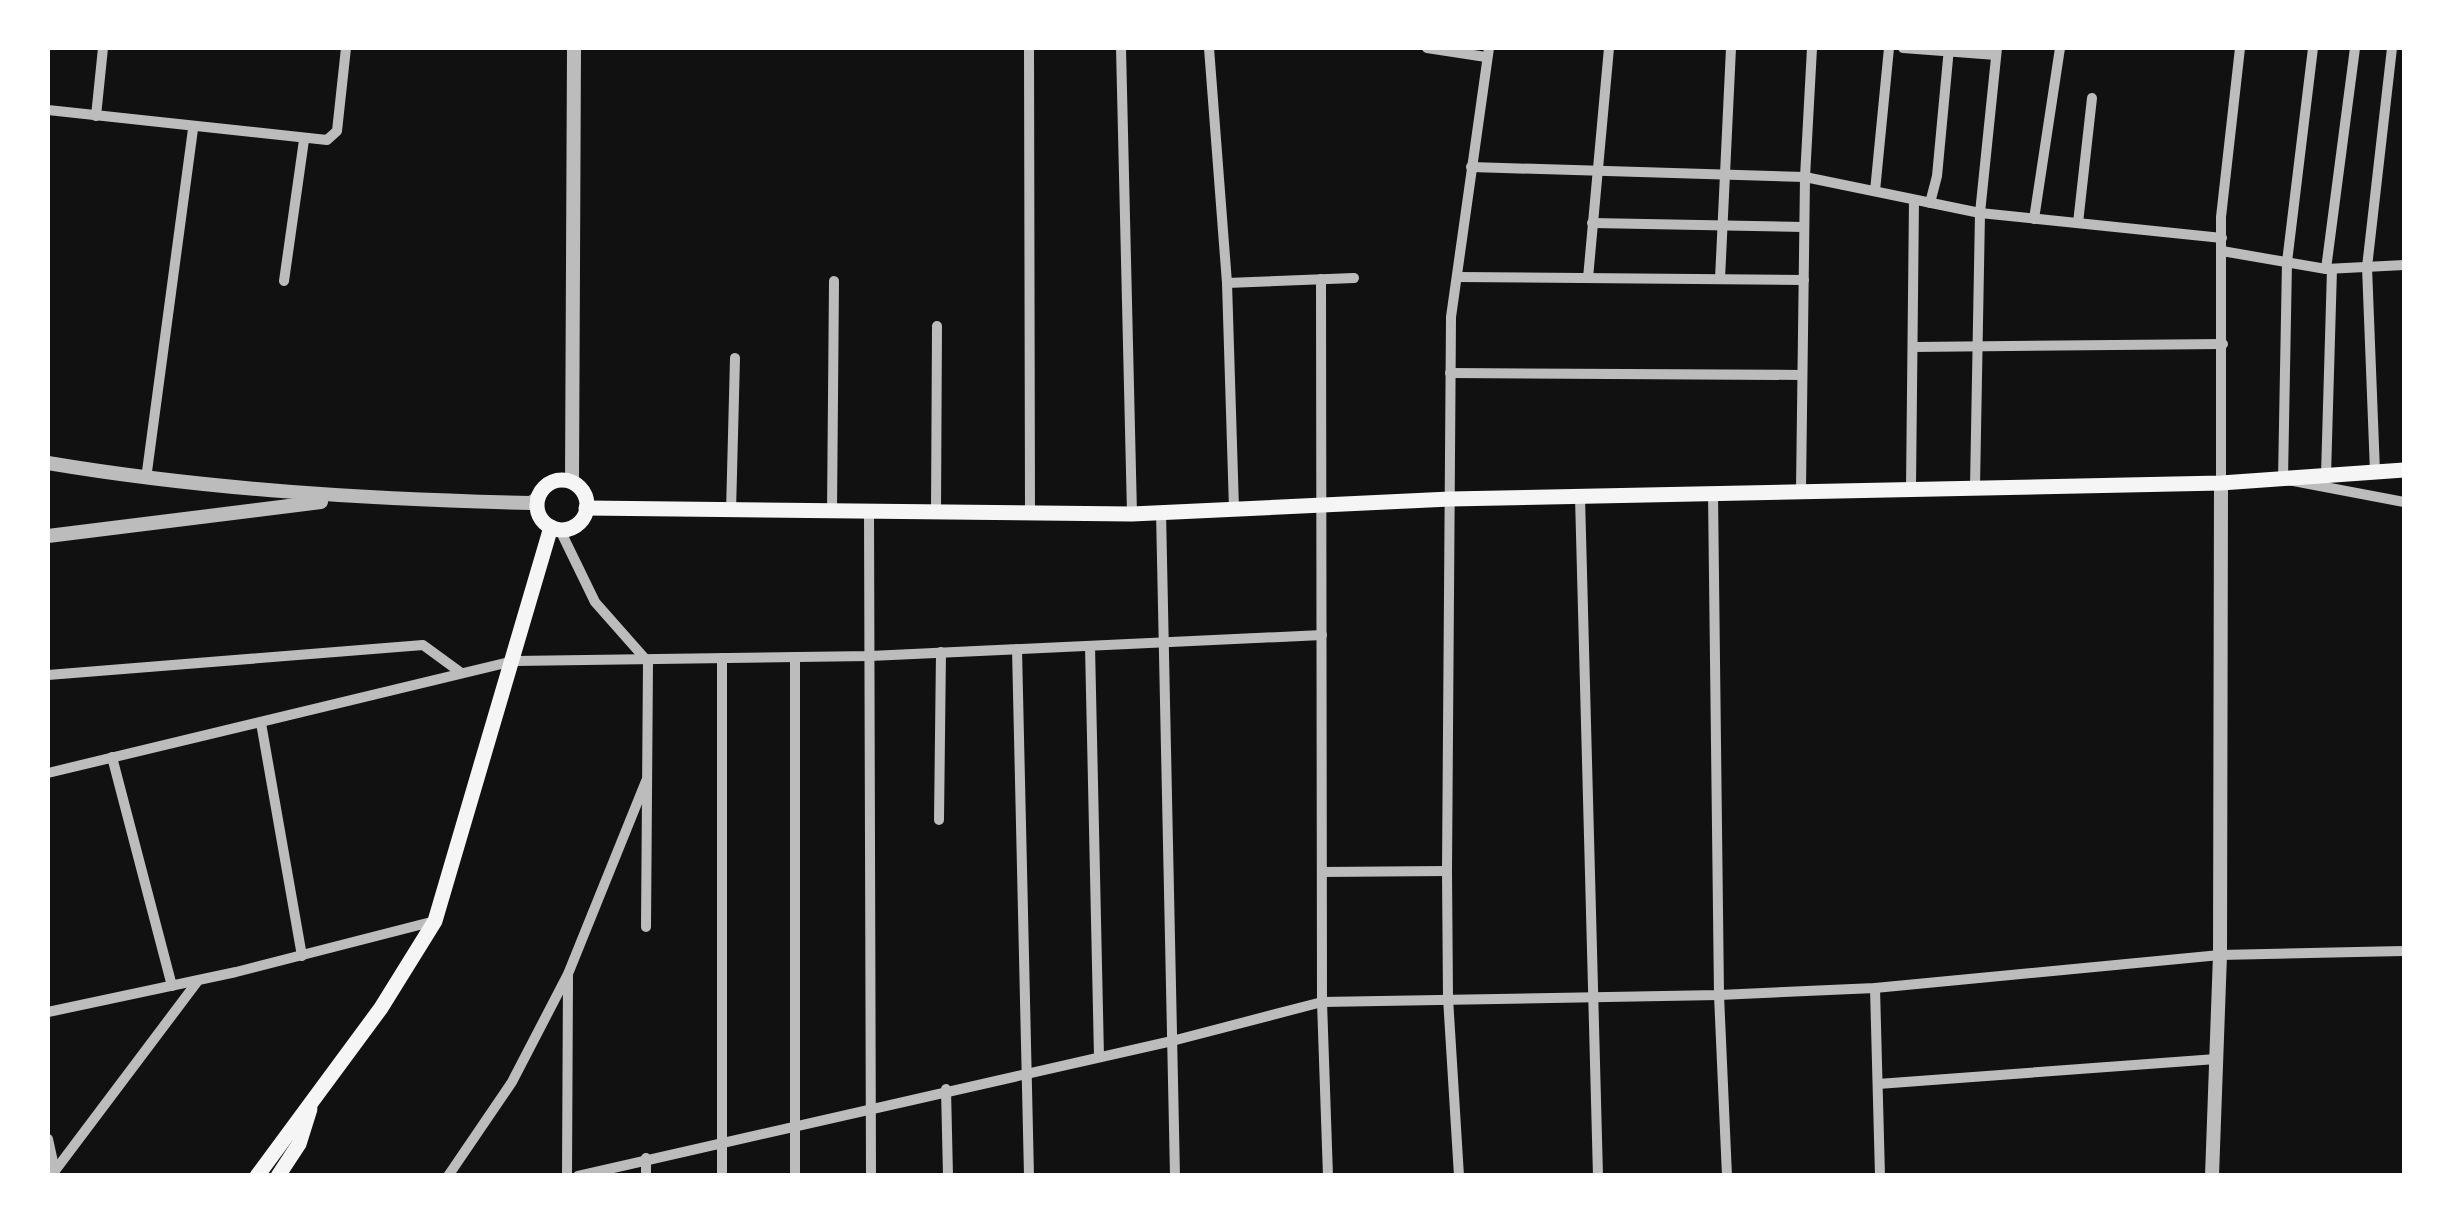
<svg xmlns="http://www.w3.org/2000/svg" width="2452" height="1223" font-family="Bitter,serif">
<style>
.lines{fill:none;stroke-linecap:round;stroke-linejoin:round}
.minor{stroke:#bcbcbc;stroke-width:10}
.tertiary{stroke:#bcbcbc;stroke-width:14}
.secondary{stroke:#f5f5f5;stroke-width:15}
</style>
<rect width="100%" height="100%" fill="#111"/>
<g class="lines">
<g class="minor">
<polyline points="1029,48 1030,514"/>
<polyline points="1121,48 1132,514"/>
<polyline points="1209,48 1227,283 1234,509"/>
<polyline points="1427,48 1486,57"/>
<polyline points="1903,48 1996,55"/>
<polyline points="2313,48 2287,262 2283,479 2404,502"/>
<polyline points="48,110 327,140 337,131 346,48"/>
<polyline points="96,116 103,48"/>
<polyline points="1471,167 1805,177 1980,213 2222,238"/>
<polyline points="1875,191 1889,48"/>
<polyline points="1930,203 1937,176 1949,48"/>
<polyline points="2034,219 2060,48"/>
<polyline points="1592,223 1804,227"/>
<polyline points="2078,223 2092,98"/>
<polyline points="2222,251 2326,269 2404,265"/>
<polyline points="2326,269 2355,48"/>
<polyline points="1457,277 1804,280"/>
<polyline points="1588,278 1609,48"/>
<polyline points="1321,279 1322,1002 1328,1176"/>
<polyline points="1720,279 1731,48"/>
<polyline points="284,281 304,140"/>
<polyline points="1227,283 1354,278"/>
<polyline points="1913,347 2223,344"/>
<polyline points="1450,373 1802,375"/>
<polyline points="2375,472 2367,267 2392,48"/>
<polyline points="2326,475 2332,269"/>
<polyline points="146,479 193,129"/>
<polyline points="2221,483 2221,217 2240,48"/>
<polyline points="1975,487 1980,213 1997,48"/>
<polyline points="1911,488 1914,200"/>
<polyline points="1801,489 1805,177 1812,48"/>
<polyline points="1713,493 1719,995 1727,1176"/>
<polyline points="1580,497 1598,1176"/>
<polyline points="936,511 937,326"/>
<polyline points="731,512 735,358"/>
<polyline points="832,512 834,281"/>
<polyline points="1161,512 1175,1176"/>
<polyline points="869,513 871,1176"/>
<polyline points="560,530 595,602 648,662 646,927"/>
<polyline points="1090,646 1099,1057"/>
<polyline points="1017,649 1029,1176"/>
<polyline points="795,657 795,1176"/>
<polyline points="48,675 423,645 460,672"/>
<polyline points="261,723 302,956"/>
<polyline points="112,757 172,986"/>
<polyline points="48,773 514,661 870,656 1322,635"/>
<polyline points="939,820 941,652"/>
<polyline points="1322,872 1447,871"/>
<polyline points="1875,988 1880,1176"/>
<polyline points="48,1012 236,972 435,921"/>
<polyline points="1878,1084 2216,1059"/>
<polyline points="946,1089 948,1176"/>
<polyline points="48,1139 55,1171"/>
<polyline points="646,1158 646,1176"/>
<polyline points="51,1176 197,982"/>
<polyline points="448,1176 512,1082 568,974 646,781"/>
<polyline points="567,1176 568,977"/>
<polyline points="578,1176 1172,1041 1322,1002 1719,995 1875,988 2220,955 2404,951"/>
<polyline points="722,1176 722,658"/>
<polyline points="1459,1176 1448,998 1447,871 1451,317 1489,48"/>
</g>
<g class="tertiary">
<path d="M48 463C209 490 368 499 531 503L538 498"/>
<polyline points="572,482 574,48"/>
<polyline points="48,536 321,502"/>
<polyline points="2212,1176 2220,955 2221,483"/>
</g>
<g class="secondary">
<circle cx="562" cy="505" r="25"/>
<polyline points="586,508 1132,514 1450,499 2221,483 2404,470"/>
<polyline points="257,1176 381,1008 435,921 551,527"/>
<polyline points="278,1176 299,1144 310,1109"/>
</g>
</g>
<rect width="2452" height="1223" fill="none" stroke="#ffffff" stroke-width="100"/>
</svg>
